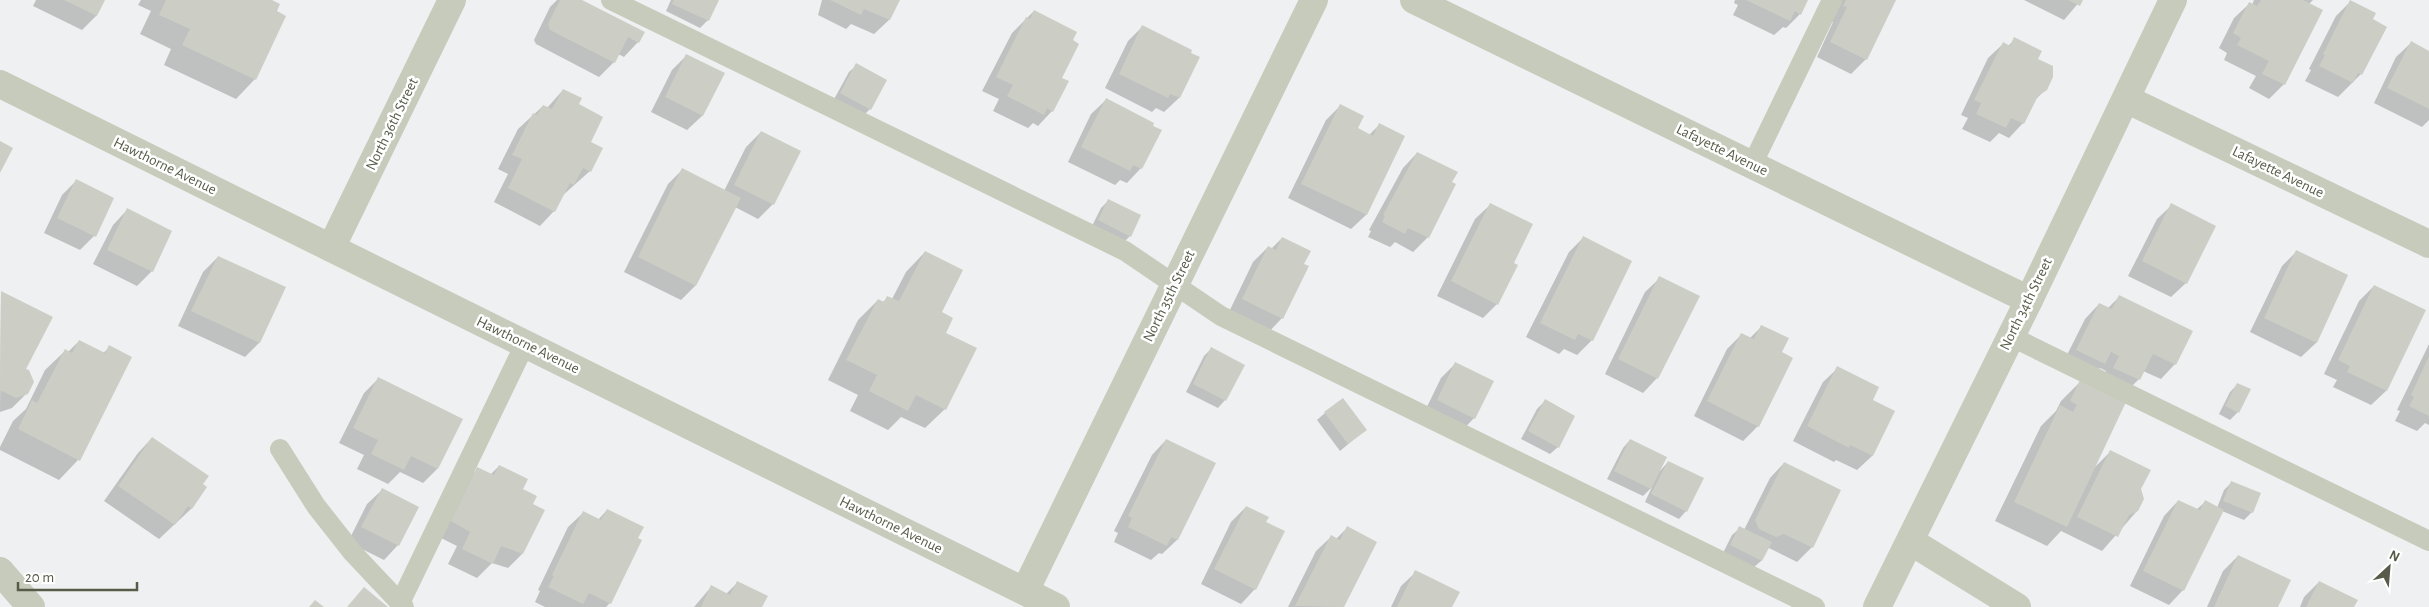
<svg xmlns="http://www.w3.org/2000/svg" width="2429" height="607" font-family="'Alegreya Sans',sans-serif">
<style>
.shadow{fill:#0003}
.building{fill:#cccec6}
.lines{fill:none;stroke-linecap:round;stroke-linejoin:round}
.lane{stroke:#c7cbbc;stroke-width:20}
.street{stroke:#c7cbbc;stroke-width:28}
.labels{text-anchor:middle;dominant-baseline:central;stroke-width:5;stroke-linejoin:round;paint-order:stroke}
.street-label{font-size:15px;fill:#575b48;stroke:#fff}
</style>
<rect width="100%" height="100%" fill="#eff0f1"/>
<g class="shadow">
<polygon points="36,0 104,0 96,16 82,30 33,6"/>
<polygon points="141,0 269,0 255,79 236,99 164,65 171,49 140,34 151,11 138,5"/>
<polygon points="557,0 579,0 638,42 624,57 618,54 614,62 599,77 536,44 534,40 550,7"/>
<polygon points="671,0 718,0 708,20 700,28 666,11"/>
<polygon points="822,0 898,0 889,20 874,34 851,24 846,29 818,15"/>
<polygon points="1735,0 1807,0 1800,14 1786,28 1783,27 1774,35 1733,15 1738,5 1734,3"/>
<polygon points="1839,0 1894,0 1866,59 1851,74 1817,57 1833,22 1829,20"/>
<polygon points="2024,0 2081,0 2064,20"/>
<polygon points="2254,0 2313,0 2309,4 2321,11 2284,84 2269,99 2249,88 2256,76 2224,60 2227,53 2219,48 2234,18 2249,4 2252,5"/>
<polygon points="2350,2 2371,20 2361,74 2338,97 2305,81 2311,70 2309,69 2336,16"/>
<polygon points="1034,11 1071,41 1052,111 1038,126 1033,123 1028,128 993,111 999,99 982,91 1012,33"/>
<polygon points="1143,26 1198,58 1179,98 1164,112 1156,108 1152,112 1105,88 1128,41"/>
<polygon points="2015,39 2036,60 2046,89 2034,101 2023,123 2009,138 1999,133 1990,142 1962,129 1968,118 1961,115 1988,58 2003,44 2008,46"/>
<polygon points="2411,43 2429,52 2429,120 2422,127 2374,103 2396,57"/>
<polygon points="687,55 723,73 702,116 687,130 651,112 672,70"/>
<polygon points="857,65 870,109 862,117 833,101 849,72"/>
<polygon points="563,90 578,105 590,143 590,171 562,196 554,211 540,226 494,202 508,174 498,169 518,129 543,106 547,108"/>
<polygon points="1106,100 1141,168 1127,183 1120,180 1115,185 1068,162 1091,114"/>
<polygon points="1340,106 1356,129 1369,135 1379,125 1404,137 1366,215 1351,229 1288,198 1326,120"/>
<polygon points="761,132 773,204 758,219 735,207 695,286 681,300 624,272 668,184 682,170 724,191 746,147"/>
<polygon points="1417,153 1428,237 1413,252 1395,242 1390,247 1368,237 1371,231 1369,230 1403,168"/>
<polygon points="76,181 94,236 80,250 44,233 62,195"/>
<polygon points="1108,201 1130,236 1122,244 1091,228 1101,208"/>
<polygon points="1490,205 1497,304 1483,318 1437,296 1475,219"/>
<polygon points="2172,205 2186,283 2171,297 2128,276 2157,219"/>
<polygon points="127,210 152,271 137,286 93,264 113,225"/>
<polygon points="1282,238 1282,318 1268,333 1228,314 1253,262 1268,247 1271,249"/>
<polygon points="1583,238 1592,340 1577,355 1564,349 1559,354 1526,337 1569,252"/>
<polygon points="925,252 944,334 945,409 925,428 901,417 888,430 850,411 858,395 828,380 858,320 878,300 882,303 888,297 892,299 906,272"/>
<polygon points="2296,252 2347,276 2316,343 2301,357 2250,332 2282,266"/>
<polygon points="218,257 284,288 259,343 245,357 178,326 203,272"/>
<polygon points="1660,278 1657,378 1643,393 1605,374 1645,292"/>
<polygon points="2374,286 2424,310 2386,391 2371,405 2333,387 2337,380 2324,374 2359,301"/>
<polygon points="1,292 24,369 27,393 12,408 0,412"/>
<polygon points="2119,297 2175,364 2161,379 2143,371 2139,379 2124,394 2100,383 2106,371 2100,368 2090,378 2062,365 2085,319 2099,304 2108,308"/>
<polygon points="1762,326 1781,353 1791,359 1758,426 1743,441 1694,416 1727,349 1742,334 1750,338"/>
<polygon points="79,341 103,353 110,347 131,358 78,460 59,480 0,450 0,447 13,421 26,409 45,370 65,351 68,352"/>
<polygon points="2429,344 2429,425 2425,423 2417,431 2395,421 2400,411 2397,410"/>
<polygon points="1211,349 1225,400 1218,408 1186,392 1204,356"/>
<polygon points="1455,364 1474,418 1460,433 1423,415 1441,378"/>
<polygon points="1838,368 1871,401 1894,412 1872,456 1857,470 1836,460 1834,462 1793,441 1823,382"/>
<polygon points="378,379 461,420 437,469 423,483 400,472 388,484 357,469 364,455 339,443 364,393"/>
<polygon points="2081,381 2094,468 2110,452 2140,489 2137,511 2102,551 2061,531 2047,546 1995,521 2041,426 2056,411 2061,401"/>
<polygon points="2238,384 2238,412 2230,420 2219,414 2230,392"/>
<polygon points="1545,401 1558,447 1550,454 1521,439 1537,409"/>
<polygon points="1325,413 1365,430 1340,451 1317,420"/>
<polygon points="152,438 192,508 159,539 104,501 138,453"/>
<polygon points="1166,440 1214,464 1177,540 1162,554 1159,553 1151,560 1114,542 1118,533 1114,531 1152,455"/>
<polygon points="1630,440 1660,471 1668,462 1686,511 1679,519 1645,502 1652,487 1643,496 1607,479 1623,448"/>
<polygon points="1784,463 1812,547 1797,562 1769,548 1767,549 1761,561 1753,568 1723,553 1732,535 1740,528 1744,530 1770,478"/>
<polygon points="499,466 522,490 532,505 522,554 508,568 492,563 477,578 448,564 457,546 437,536 463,483 478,469 490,475"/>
<polygon points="2231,483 2252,512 2244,520 2222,511 2183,590 2169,605 2130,586 2164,516 2178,501 2196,510 2205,502 2217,508 2224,490"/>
<polygon points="382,490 398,545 384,560 348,542 367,504"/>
<polygon points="1246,507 1255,589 1241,604 1201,584 1231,522"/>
<polygon points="607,510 610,603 606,607 545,607 535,602 540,591 538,590 568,527 583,513 598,520"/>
<polygon points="1347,528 1375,542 1342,607 1288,607 1316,551 1331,537 1336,539"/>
<polygon points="2238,556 2276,607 2207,607 2223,571"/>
<polygon points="1416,572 1451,607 1391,607 1401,586"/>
<polygon points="2319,582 2353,607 2300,607 2304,597"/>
<polygon points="737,583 761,607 694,607 711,587 726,594"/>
</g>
<g class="building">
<polygon points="64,0 105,0 97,16"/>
<polygon points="166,0 272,0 280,4 277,11 286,16 256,80 182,45 190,29 159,15"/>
<polygon points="560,0 582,0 645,32 639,43 628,37 615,63 550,30 548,24"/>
<polygon points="674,0 719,0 709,21 672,4"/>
<polygon points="830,0 900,0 890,20 864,9 861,15"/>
<polygon points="1746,0 1808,0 1801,15 1795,11 1790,21"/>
<polygon points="1846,0 1896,0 1867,60 1830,42 1847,7 1843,6"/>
<polygon points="2068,0 2083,0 2080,6"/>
<polygon points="2261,0 2303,0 2323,10 2285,85 2262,74 2269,61 2237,45 2241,38 2233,33 2249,2 2257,6"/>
<polygon points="2350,0 2376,13 2373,19 2387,27 2362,75 2358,73 2353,83 2319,66 2325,55 2323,54"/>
<polygon points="1034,10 1077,32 1073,40 1079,44 1062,78 1069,81 1053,112 1047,108 1044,115 1007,96 1013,85 996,77 1026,17 1030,19"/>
<polygon points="1142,25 1192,50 1191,53 1200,57 1180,98 1170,94 1168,98 1119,74"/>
<polygon points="2014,37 2042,51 2038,59 2053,66 2053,77 2047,90 2038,96 2024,124 2011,118 2006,128 1976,114 1981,103 1974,100 2003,42 2010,46"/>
<polygon points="2411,41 2429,51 2429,109 2387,88"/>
<polygon points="686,54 725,73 703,116 665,97"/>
<polygon points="856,63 887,80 871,110 840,93"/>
<polygon points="563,89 582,98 579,104 603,117 591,142 603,148 591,172 583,168 574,185 570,183 555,212 508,188 522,159 512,155 533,113 537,115 543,105 552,109"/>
<polygon points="1106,98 1154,123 1153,126 1162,130 1142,169 1133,165 1130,171 1081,147"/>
<polygon points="1340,104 1364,116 1358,128 1373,136 1379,123 1405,136 1367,215 1301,184"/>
<polygon points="761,131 801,151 774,205 734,185"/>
<polygon points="0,141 13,148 0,173"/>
<polygon points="1417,152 1458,172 1452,182 1456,184 1429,238 1408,228 1405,234 1382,222 1385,216 1383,215"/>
<polygon points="682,168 741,198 696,286 638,257"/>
<polygon points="76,179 114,198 96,237 57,218"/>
<polygon points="1108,199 1141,215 1131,237 1098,220"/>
<polygon points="1490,203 1533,224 1514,263 1518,265 1498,305 1451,281"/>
<polygon points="2171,203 2216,226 2187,284 2142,261"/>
<polygon points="127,208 172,231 153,272 107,250"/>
<polygon points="1583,236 1632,261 1593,341 1578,334 1575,340 1540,323"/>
<polygon points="1282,237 1311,251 1304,264 1309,266 1283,319 1242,299 1268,246 1276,250"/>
<polygon points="2296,250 2348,275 2317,343 2264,318"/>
<polygon points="925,251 963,270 942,312 953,318 946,333 977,348 946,410 916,395 908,411 869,391 877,375 846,360 878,299 884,302 887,296 899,301"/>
<polygon points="218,256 286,287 260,343 191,311"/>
<polygon points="1659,276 1700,296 1658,379 1618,359"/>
<polygon points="2374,285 2426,310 2387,391 2347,372 2350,366 2338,360"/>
<polygon points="1,291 53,317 26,369 29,370 34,382 28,394 16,398 0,390"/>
<polygon points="2119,295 2193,331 2176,365 2153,354 2140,380 2113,368 2119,356 2111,352 2105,364 2076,350 2099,303 2112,309"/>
<polygon points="1761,325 1789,338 1782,352 1793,358 1759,427 1707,401 1741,333 1754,339"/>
<polygon points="79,340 105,353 109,345 132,357 80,461 18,429 32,400 37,403 65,349 72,353"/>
<polygon points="1211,347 1245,365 1226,401 1193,384"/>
<polygon points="2429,356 2429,416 2409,406 2414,397 2411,395"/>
<polygon points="1455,362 1494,381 1475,419 1437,400"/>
<polygon points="1837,366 1879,387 1873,400 1895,411 1873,456 1850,445 1849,448 1807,426"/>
<polygon points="378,377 463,419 438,469 411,456 404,470 371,454 378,440 353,428"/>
<polygon points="2080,380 2126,402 2067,527 2014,502 2060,405 2073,412 2077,405 2070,401"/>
<polygon points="2237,383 2251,389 2239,413 2225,406"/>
<polygon points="1343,398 1367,430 1348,444 1324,412"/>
<polygon points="1545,399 1575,416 1559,448 1528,431"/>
<polygon points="152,437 209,476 203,484 207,487 192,509 188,506 175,525 118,486"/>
<polygon points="1166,439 1216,463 1178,540 1171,537 1167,546 1128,527 1132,518 1128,516"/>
<polygon points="1630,439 1667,457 1651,489 1614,471"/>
<polygon points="2110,450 2151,470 2141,489 2144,499 2138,511 2129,515 2118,537 2077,517"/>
<polygon points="1668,461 1704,478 1687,512 1651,494"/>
<polygon points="1784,462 1841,490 1813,548 1784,534 1776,537 1759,529 1755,520"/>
<polygon points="499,465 528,479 523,489 537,496 533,504 545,510 523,554 501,546 493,564 462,549 470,532 451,521 477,467 494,475"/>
<polygon points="2231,481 2261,493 2253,513 2223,501"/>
<polygon points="382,488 419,507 399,546 361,527"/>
<polygon points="2178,500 2200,510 2205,500 2224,510 2184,591 2143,571"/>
<polygon points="1246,506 1269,517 1266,522 1285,531 1256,590 1214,569"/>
<polygon points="607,509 644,527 638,538 642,540 611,604 589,593 583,604 548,587 554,576 552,575 583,511 601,520"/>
<polygon points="1347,526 1377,542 1344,607 1295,606 1331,535 1340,540"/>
<polygon points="1739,526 1772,542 1762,561 1730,545"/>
<polygon points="2238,555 2291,580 2278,607 2214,607"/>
<polygon points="1415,570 1460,592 1452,607 1397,607"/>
<polygon points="737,581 768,596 762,607 701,607 711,585 730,595"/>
<polygon points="2319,581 2358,600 2354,607 2306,607"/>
<polygon points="364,587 388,607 347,607"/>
<polygon points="315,600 324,607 309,607"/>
</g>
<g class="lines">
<g class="lane">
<polyline points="611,0 1125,251 1221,316 1815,607"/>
<polyline points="1752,165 1832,0"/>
<polyline points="2010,336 2429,541"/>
<polyline points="280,449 316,506 353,553 404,607"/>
<polyline points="400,603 525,344"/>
</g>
<g class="street">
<polyline points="1414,0 2029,300"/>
<polyline points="0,84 1056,607"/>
<polyline points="2126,99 2429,244"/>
<polyline points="331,248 452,0"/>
<polyline points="1910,541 2017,607"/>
<polyline points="0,571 31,607"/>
<polyline points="1025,591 1314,0"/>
<polyline points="1877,607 2029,300 2173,0"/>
</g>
</g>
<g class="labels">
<g class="street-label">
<text transform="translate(392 124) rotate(-64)">North 36th Street</text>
<text transform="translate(1722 150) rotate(26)">Lafayette Avenue</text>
<text transform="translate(165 166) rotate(26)">Hawthorne Avenue</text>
<text transform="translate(2278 172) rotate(26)">Lafayette Avenue</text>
<text transform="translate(1169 296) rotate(-64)">North 35th Street</text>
<text transform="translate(2026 304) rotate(-64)">North 34th Street</text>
<text transform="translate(528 345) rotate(26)">Hawthorne Avenue</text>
<text transform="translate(891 525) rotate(26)">Hawthorne Avenue</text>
</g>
</g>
<g transform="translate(2389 567) rotate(26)" stroke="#ffffff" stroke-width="4" paint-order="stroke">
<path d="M0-4L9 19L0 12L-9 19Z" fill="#575b48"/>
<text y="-8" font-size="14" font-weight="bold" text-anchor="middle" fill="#575b48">N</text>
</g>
<path d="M18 582v8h119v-8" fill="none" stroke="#575b48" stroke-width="2.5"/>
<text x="25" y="582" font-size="15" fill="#575b48" stroke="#ffffff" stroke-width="4" paint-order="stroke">20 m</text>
</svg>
